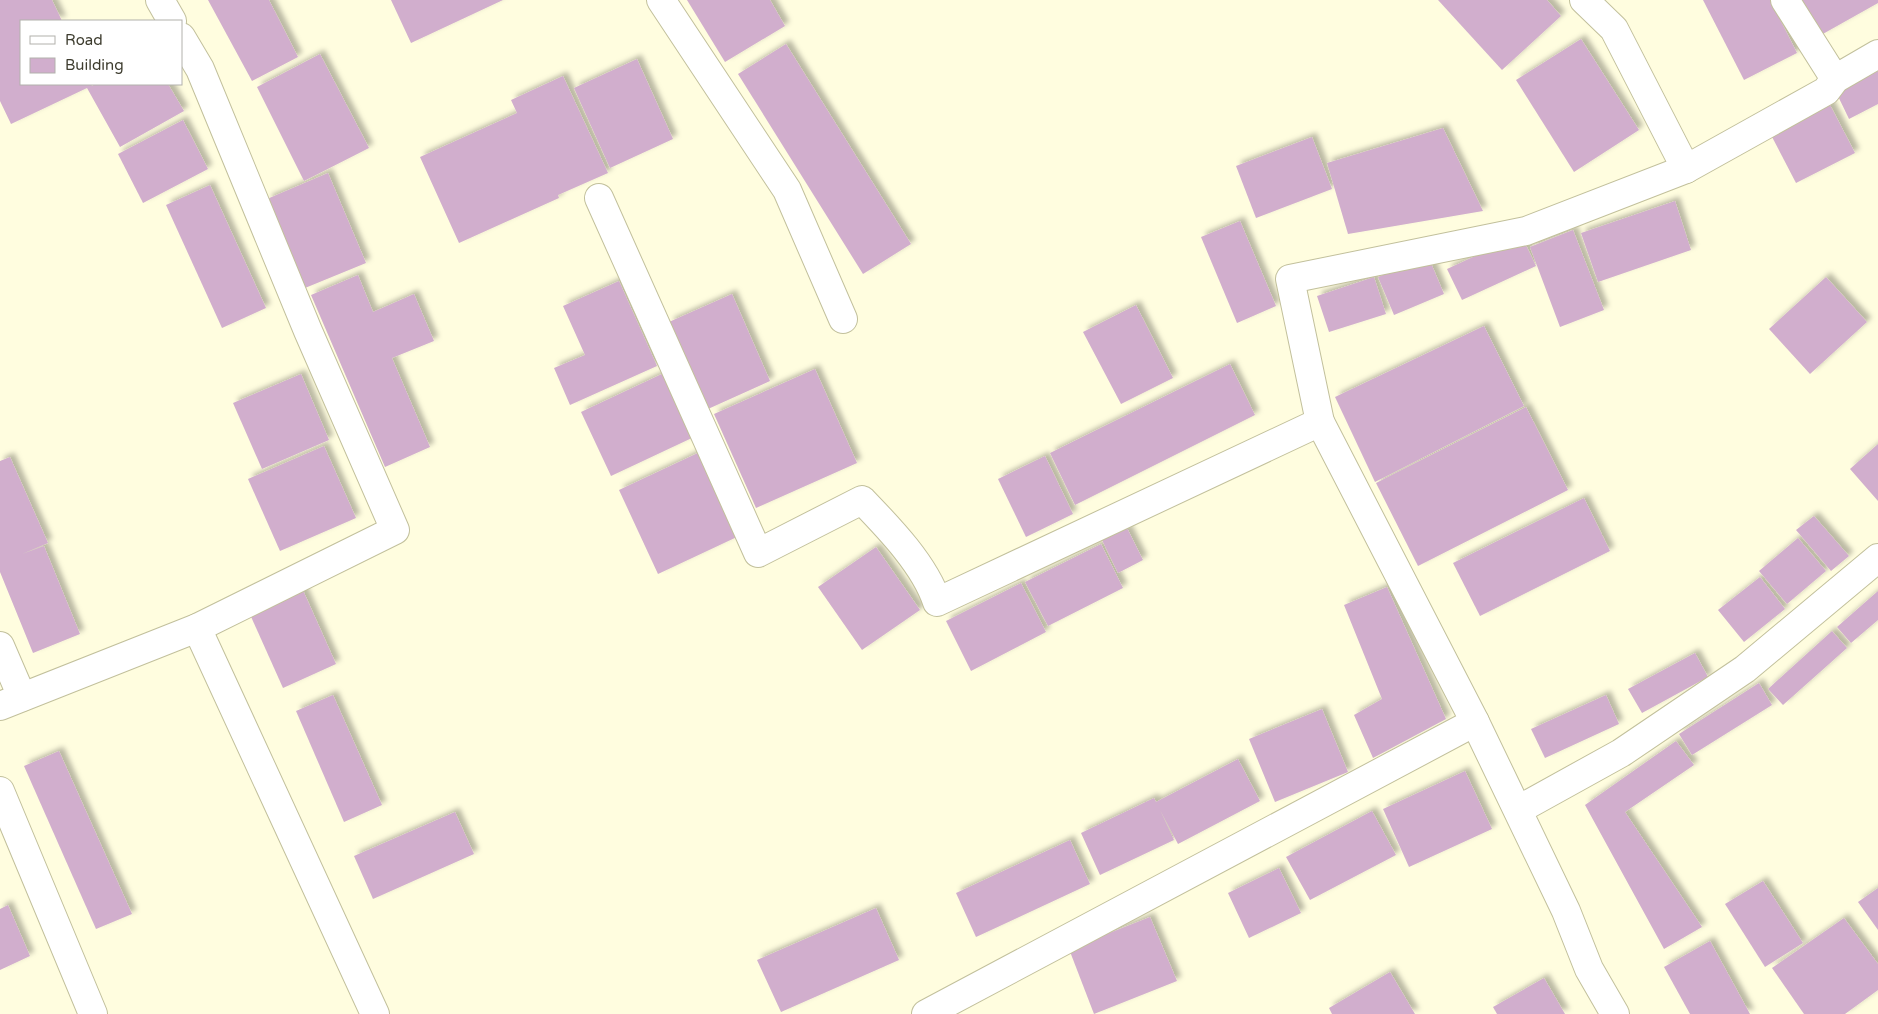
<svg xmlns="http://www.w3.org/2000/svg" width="1878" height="1014" font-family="'Varela Round',sans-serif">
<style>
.building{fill:#d1aecd;filter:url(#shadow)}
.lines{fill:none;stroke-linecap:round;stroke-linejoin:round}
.minor-casing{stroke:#c2c09c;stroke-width:30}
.minor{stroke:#fff;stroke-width:28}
</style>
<defs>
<filter id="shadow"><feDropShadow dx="4.5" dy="-4.5" stdDeviation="2.5" flood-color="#0004"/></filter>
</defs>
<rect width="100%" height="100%" fill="#fffddf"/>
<g class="building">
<polygon points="0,0 52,0 62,21 21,21 21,84 91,84 92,86 95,84 168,84 184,111 120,147 87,88 11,124 0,101"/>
<polygon points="208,0 269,0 298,57 252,81"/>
<polygon points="391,0 503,0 411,43"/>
<polygon points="687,0 770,0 785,26 725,62"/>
<polygon points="1438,0 1547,0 1561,16 1502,70"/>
<polygon points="1703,0 1770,0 1797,53 1744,80"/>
<polygon points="1802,0 1878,0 1878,3 1821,35"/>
<polygon points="1581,39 1639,130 1574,172 1516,80"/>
<polygon points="786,44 911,244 863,274 738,74"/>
<polygon points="320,54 369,148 304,181 257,87"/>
<polygon points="637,59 673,139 610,168 574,88"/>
<polygon points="1878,71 1878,104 1849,119 1836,92"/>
<polygon points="563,76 608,173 558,195 559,198 459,243 420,157 517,113 511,100"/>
<polygon points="1829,103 1855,153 1796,183 1770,133"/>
<polygon points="183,120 208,169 143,203 118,154"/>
<polygon points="1443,128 1483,211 1348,234 1327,163"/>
<polygon points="1312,137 1332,189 1256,218 1236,166"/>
<polygon points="328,173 366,263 305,288 267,199"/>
<polygon points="210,185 266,308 222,328 166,205"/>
<polygon points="1675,201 1691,250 1598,282 1581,233"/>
<polygon points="1240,221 1276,306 1237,323 1201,237"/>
<polygon points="1573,230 1604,310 1560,327 1530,247"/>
<polygon points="1521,235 1536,266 1462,300 1447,269"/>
<polygon points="1428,256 1444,294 1394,315 1378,277"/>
<polygon points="358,275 373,312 414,294 434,341 392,358 430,447 385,467 311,295"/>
<polygon points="1374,277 1386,314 1329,332 1317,296"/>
<polygon points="1826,277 1867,322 1810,374 1769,329"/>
<polygon points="619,281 657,366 570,405 554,368 585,355 563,306"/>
<polygon points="732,294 770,381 708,409 669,322"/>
<polygon points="1136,305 1173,378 1121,404 1083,332"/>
<polygon points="1484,326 1524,406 1375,482 1335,397"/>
<polygon points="1230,364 1255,415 1075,505 1050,453"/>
<polygon points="815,369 857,463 756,508 714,414"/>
<polygon points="664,373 694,437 611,476 581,412"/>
<polygon points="301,374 329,440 262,469 233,403"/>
<polygon points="1526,407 1568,490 1418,566 1376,483"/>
<polygon points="1878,444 1878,501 1850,469"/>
<polygon points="324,446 356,518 280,551 248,479"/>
<polygon points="700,452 739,536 658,574 619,490"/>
<polygon points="1045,456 1073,514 1026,537 998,479"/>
<polygon points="10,457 48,543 22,554 44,546 80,634 33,653 0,572 0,461"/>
<polygon points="1584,498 1610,551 1480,616 1453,563"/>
<polygon points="1814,516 1849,556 1831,571 1796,530"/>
<polygon points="1127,528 1143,560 1118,573 1102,540"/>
<polygon points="1798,538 1826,571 1787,604 1759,571"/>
<polygon points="1101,544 1123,588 1048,626 1025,582"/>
<polygon points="876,547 920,610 862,650 818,587"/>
<polygon points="297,577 336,664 283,688 244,601"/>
<polygon points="1760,577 1785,609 1744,642 1718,610"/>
<polygon points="1021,583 1046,632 971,671 946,621"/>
<polygon points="1387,587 1446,719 1373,758 1354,715 1382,699 1344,605"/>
<polygon points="1878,591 1878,620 1851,643 1837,627"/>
<polygon points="1832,631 1847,648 1783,705 1768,689"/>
<polygon points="1695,653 1708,677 1642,713 1628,689"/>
<polygon points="1759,683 1772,705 1692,755 1679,734"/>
<polygon points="333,695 382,805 344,822 296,711"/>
<polygon points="1606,695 1619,724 1545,758 1531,729"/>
<polygon points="1322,709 1348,772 1275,802 1249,739"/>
<polygon points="1676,741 1694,765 1625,812 1702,927 1664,949 1585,805"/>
<polygon points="59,751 132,914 96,929 24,766"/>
<polygon points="1238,759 1260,801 1178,844 1160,810 1174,840 1100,875 1081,833 1154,798 1156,802"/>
<polygon points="1465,771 1492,829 1409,867 1383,809"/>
<polygon points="1372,811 1396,855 1310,900 1286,857"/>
<polygon points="455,812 474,854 373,899 354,856"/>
<polygon points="1070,840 1090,884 976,937 956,893"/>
<polygon points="1279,868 1301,913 1249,938 1228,893"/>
<polygon points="1763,881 1803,943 1765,967 1725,904"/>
<polygon points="1878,888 1878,930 1858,902"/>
<polygon points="8,905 30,956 0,970 0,909"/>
<polygon points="876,908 899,960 781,1012 757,960"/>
<polygon points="1150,917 1177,981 1094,1014 1069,949"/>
<polygon points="1844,918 1878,964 1878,990 1845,1014 1804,1014 1772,968"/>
<polygon points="1710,941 1750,1014 1690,1014 1664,967"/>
<polygon points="1390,972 1415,1014 1332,1014 1329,1008"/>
<polygon points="1544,978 1565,1014 1497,1014 1493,1007"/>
</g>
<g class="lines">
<g class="minor-casing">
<g id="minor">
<polyline points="160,0 172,21"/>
<polyline points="661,0 787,190 843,319"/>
<polyline points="1584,0 1614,29 1686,169"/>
<polyline points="1785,0 1835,79"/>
<path d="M599 198 758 553 862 500C889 528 925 565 937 602L1320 422 1475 722 1566 911 1589 969 1615 1014"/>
<polyline points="1320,422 1290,279 1526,231 1686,169 1826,91 1835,79 1878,54"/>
<polyline points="197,628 375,1014"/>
<polyline points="0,646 22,697"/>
<polyline points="0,706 197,628 395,530 308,331 200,69 181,37"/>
<polyline points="0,791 93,1014"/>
<polyline points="1518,810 1621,753 1745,669 1878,558"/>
<polyline points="926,1014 1475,722"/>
</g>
</g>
<use href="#minor" class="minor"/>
</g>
<rect x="20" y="20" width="162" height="65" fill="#ffffff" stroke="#b2b1ac"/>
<rect x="30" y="36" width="25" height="8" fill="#ffffff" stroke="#b2b1ac"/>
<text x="65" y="45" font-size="15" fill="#3e3d2f">Road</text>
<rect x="30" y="58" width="25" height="15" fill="#d1aecd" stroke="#b2b1ac"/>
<text x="65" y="70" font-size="15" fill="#3e3d2f">Building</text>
</svg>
